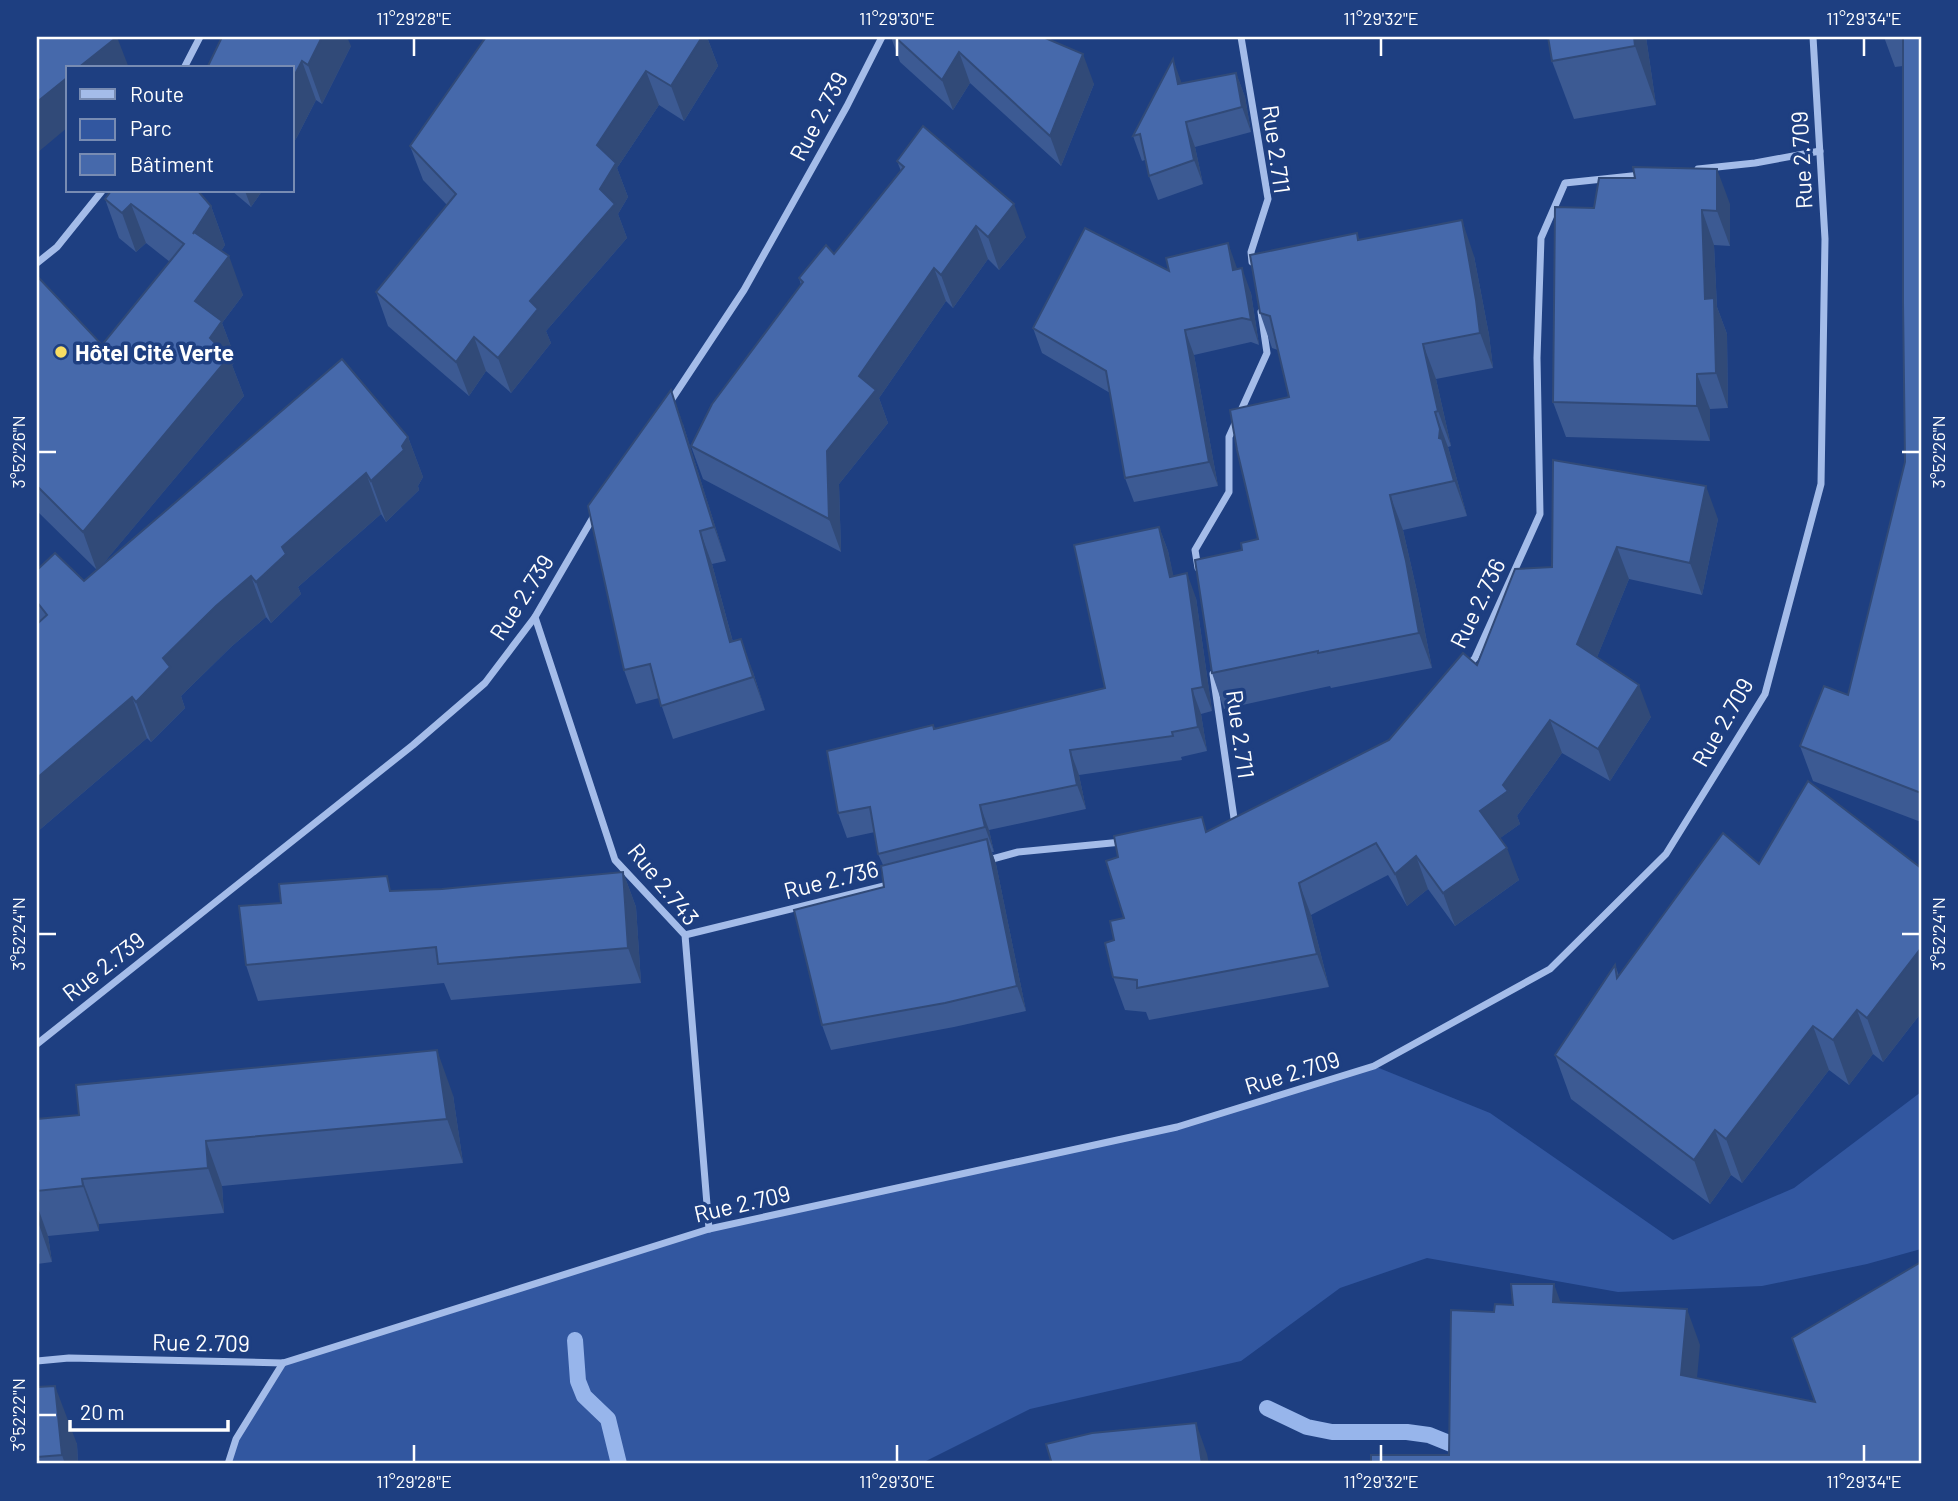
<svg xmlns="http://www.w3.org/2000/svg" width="1958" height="1501" font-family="Barlow,sans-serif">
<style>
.green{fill:#3257a0}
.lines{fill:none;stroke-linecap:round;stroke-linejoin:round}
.stream{stroke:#97b5eb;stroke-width:16}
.street{stroke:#a4bce9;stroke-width:7}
.wall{fill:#3c5a93}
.shaded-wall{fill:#314a78}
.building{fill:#4669ab;stroke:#314a78;stroke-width:2}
.ticks{fill:none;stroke:#fff;stroke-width:2.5}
.poi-dot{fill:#f8dd63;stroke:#1e3f81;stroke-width:2.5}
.labels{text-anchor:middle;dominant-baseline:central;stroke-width:7;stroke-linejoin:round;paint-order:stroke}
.street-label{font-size:23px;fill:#fff;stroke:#1e3f81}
.poi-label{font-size:23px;font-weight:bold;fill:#fff;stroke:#1e3f81;text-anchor:start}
.neatline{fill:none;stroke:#fff;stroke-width:2.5}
.ticks-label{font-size:18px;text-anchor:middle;fill:#fff}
</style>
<rect width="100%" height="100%" fill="#1e3f81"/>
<polygon class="green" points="1374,1066 1490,1113 1673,1240 1794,1188 1921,1092 1921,1249 1867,1264 1762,1286 1618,1292 1427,1258 1340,1288 1241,1361 1030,1409 920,1464 228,1464 236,1439 283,1363 709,1229 1177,1127"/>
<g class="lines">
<g class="stream">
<polyline points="575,1340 578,1381 584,1396 608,1419 619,1464"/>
<polyline points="1267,1408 1307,1427 1332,1432 1407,1432 1429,1435 1481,1456 1489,1464"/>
</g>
<g class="street">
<polyline points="1241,37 1268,199 1251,252 1252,262"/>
<polyline points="184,68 200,37"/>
<polyline points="1698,169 1755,163 1820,151"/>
<polyline points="37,263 57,247 102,191"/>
<polyline points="670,402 744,290 847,106 882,37"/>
<polyline points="1198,568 1195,550 1229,492 1229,437 1267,353 1261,312"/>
<polyline points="535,617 615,860 685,935 709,1229"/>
<polyline points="1466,668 1475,658 1540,514 1537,358 1541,238 1565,183 1641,175"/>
<polyline points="1213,674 1235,825"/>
<polyline points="985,861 1018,852 1122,842"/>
<polyline points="685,935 892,884"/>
<polyline points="37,1044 413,745 485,683 535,617 595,514"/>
<polyline points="37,1361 69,1358 283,1363 709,1229 1177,1127 1374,1066 1550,969 1666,854 1765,694 1821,484 1825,239 1813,37"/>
<polyline points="228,1464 236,1439 283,1363"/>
</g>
</g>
<g class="wall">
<polygon points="486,37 707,37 718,66 684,121 659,105 617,168 628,197 618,214 627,238 546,331 551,343 511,393 486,371 469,396 388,326 376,292 447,205 423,180 410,146"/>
<polygon points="891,37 1048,37 1049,39 1094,84 1061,166 970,83 953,110 900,62"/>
<polygon points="1646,37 1656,105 1574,119 1552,61"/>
<polygon points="1884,37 1921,37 1921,822 1813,781 1800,746 1848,695 1905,462 1903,66 1895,67"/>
<polygon points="351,46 322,104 316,100 297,137 292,145 292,68 207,68"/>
<polygon points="1236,73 1245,97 1251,132 1195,147 1203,184 1158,200 1149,176 1145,160 1142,161 1133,136 1182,83"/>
<polygon points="897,161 1026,237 999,270 988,259 953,308 946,301 879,398 888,423 839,484 841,552 703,479 691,446 801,285 799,278 834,254 901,171"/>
<polygon points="232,191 262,191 251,207"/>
<polygon points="105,199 211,206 225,245 221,251 243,295 222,323 236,360 232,365 244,396 101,566 408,437 423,477 418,486 419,490 386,522 381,514 298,587 301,594 271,623 266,617 231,647 181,696 185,708 151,742 147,738 37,832 37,570 84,581 97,570 37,511 37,276 102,345 170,262 146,243 136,252 119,238"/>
<polygon points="1730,204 1730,246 1714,245 1717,307 1727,334 1728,408 1710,409 1710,441 1566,437 1553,402 1594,208"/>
<polygon points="1357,233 1359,240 1474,256 1489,335 1493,368 1436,379 1451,446 1448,447 1467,516 1403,530 1418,596 1432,668 1331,688 1330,686 1224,709 1212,673 1242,550 1258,539 1289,397 1278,350 1272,348 1260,313"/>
<polygon points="1237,269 1251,293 1259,345 1251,342 1194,355 1218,486 1134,502 1125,478 1110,393 1042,353 1033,328 1169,271"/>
<polygon points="683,424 726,561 712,564 733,642 753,672 765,710 673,739 659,698 636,704 624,670"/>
<polygon points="1553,460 1718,519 1702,595 1629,579 1597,657 1651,717 1610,781 1562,753 1517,816 1520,824 1500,838 1519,880 1455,926 1428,889 1407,906 1388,875 1311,915 1329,987 1149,1020 1146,1012 1125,1010 1113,977 1114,940 1124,918 1208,831 1389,740 1477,665 1552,567"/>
<polygon points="1159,527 1168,551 1173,576 1196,598 1212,711 1201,714 1207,751 1181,757 1182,760 1079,775 1086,809 989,830 994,852 992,852 996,864 1026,1011 954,1027 831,1050 822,1025 884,887 883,865 878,854 875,832 847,838 838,813 933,725 935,729 1105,688"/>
<polygon points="1759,864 1921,868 1921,1013 1883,1062 1873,1054 1849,1085 1829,1070 1742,1183 1731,1175 1710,1204 1571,1099 1555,1055 1615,965 1619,976"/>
<polygon points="623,872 636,907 641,983 451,1000 444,983 258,1001 246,965 281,903 393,891 442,889"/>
<polygon points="453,1095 463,1163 222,1186 224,1213 99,1224 99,1231 48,1236 52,1262 37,1264 37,1119"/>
<polygon points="37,1387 77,1444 78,1464 37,1464"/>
</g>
<g class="shaded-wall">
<polygon points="117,37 129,68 78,68"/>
<polygon points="322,37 347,37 351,46 322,104 308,65"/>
<polygon points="689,37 707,37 718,66 684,121 671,86"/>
<polygon points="1634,37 1646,37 1656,105 1635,46"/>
<polygon points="959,52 970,83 953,110 942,80"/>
<polygon points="1083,54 1094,84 1061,166 1050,136"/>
<polygon points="1173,59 1182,84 1178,84"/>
<polygon points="302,61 316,100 297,137 292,145 292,80"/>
<polygon points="646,71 659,105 617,168 628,197 618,214 627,238 546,331 551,343 511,393 498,358 530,301 597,145"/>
<polygon points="1236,73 1245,97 1251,132 1242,107"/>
<polygon points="68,77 68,127 37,153 37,102"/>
<polygon points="1186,122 1195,147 1203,184 1194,160"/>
<polygon points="1717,169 1730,204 1730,246 1717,211"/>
<polygon points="245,191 262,191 251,207"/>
<polygon points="131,204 146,243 136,252 122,213"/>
<polygon points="1014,204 1026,237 999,270 988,237"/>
<polygon points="211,206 225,245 207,273 193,234"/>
<polygon points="1702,210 1714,245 1717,307 1727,334 1728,408 1716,373 1705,299"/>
<polygon points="1462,220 1474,256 1489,335 1493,368 1480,333"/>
<polygon points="976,226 988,259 953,308 941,275"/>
<polygon points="1228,243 1237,268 1242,295 1233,270"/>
<polygon points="229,256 243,295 222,323 236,360 232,365 244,396 97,571 83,532 195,301"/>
<polygon points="934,268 946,301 879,398 888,423 839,484 841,552 829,519 827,451 859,376"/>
<polygon points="1242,268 1251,293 1259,345 1251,320"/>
<polygon points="1185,330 1194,355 1218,486 1209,462"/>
<polygon points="474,337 486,371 469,396 456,362"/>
<polygon points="1423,344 1436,379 1451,446 1438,411"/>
<polygon points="1697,374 1710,409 1710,441 1697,406"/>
<polygon points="671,390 683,424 726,561 714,527"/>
<polygon points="1435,412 1448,447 1467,516 1439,438"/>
<polygon points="408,437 423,477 418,486 419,490 386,522 371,481 402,446"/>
<polygon points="366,473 381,514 298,587 301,594 271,623 256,582 282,547"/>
<polygon points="1706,486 1718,519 1702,595 1690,563"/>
<polygon points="1390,495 1403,530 1418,596 1432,668 1419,633"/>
<polygon points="1159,527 1168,551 1179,601 1170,577"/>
<polygon points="700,531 712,564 742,676 730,642"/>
<polygon points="1617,547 1629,579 1589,677 1577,644"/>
<polygon points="1187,573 1196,598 1212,711 1203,687"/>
<polygon points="251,576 266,617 231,647 181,696 185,708 151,742 136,702 163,658 216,606"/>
<polygon points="741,639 753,672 765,710 753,677"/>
<polygon points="1639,685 1651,717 1610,781 1598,749"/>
<polygon points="1192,689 1201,714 1207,751 1198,727"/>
<polygon points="132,697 147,738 37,832 37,778"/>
<polygon points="1550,720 1562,753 1517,816 1520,824 1492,844 1480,811 1503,785"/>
<polygon points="1070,750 1079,775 1086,809 1077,785"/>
<polygon points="980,805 989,830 994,852 985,827"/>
<polygon points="987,839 996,864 1026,1011 1017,986"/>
<polygon points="1507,848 1519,880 1455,926 1443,893"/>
<polygon points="1416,856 1428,889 1407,906 1395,874"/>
<polygon points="623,872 636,907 641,983 628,948"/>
<polygon points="1299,883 1311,915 1329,987 1317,954"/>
<polygon points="1921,948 1921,1013 1883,1062 1867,1018"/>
<polygon points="1857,1010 1873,1054 1849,1085 1833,1040"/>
<polygon points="1813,1026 1829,1070 1742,1183 1726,1139"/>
<polygon points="437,1050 453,1095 463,1163 447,1119"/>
<polygon points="1715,1130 1731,1175 1710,1204 1694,1160"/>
<polygon points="206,1141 222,1186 224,1213 208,1168"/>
<polygon points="82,1179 99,1224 99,1231 83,1186"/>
<polygon points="37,1205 48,1236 52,1262 37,1219"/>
<polygon points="1554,1284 1567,1320 1553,1302"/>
<polygon points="1687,1309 1700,1345 1694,1411 1681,1375"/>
<polygon points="55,1386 77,1444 78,1464 65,1464 62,1455"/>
<polygon points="1196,1423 1207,1454 1209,1464 1202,1464"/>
</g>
<g class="building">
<polygon points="37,37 117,37 78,68 68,68 68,77 37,102"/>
<polygon points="222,37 322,37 308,65 302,61 292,80 292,68 207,68"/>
<polygon points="486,37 702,37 671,86 646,71 597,145 616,163 600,189 615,204 530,301 538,309 498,358 474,337 456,362 376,292 456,194 410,146"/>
<polygon points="895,37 1043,37 1083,54 1050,136 959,52 942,80"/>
<polygon points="1548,37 1634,37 1635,46 1552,61"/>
<polygon points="1903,37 1921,37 1921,793 1800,746 1824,686 1848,695 1905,462 1903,303"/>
<polygon points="1173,59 1178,84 1236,73 1242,107 1186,122 1194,160 1149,176 1140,134 1133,136"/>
<polygon points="923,126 1014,204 988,237 976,226 941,275 934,268 859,376 876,390 827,451 829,519 691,446 712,404 803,282 799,278 826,245 834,254 904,167 897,161"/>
<polygon points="1633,167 1717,169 1717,211 1702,210 1705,299 1714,298 1716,373 1697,374 1697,406 1553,402 1555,207 1594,208 1599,178 1635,178"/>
<polygon points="111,191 198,191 211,206 193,234 194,232 229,256 195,301 222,321 210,338 229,357 83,532 37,486 37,276 102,345 184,244 131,204 122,213 105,199"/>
<polygon points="1462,220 1476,300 1480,333 1423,344 1438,411 1435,412 1440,429 1439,438 1442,439 1454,481 1390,495 1406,561 1419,633 1318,653 1318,651 1212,673 1195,560 1242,550 1241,543 1258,539 1237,450 1230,410 1289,397 1270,316 1260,313 1250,255 1357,233 1358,240"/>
<polygon points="1085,228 1169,271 1166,258 1228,243 1233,270 1242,268 1251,320 1242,318 1185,330 1209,462 1125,478 1106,371 1033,328"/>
<polygon points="342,359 408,437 402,446 404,450 371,481 366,473 282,547 286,554 256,582 251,576 216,606 163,658 170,667 136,702 132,697 37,778 37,624 47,615 37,602 37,570 55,553 84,581"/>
<polygon points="671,390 714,527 700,531 730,642 741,639 753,677 661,706 650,664 624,670 588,506"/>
<polygon points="1553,460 1706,486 1690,563 1617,547 1577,644 1639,685 1598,749 1550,720 1503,785 1508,791 1480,811 1507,848 1443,893 1416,856 1395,874 1376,843 1299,883 1317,954 1137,988 1137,980 1113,977 1105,943 1114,940 1110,921 1124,918 1106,861 1118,857 1114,836 1202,817 1206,832 1389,740 1463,653 1477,665 1515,569 1552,567"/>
<polygon points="1159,527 1170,577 1187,573 1203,687 1192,689 1198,727 1172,732 1173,736 1070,750 1077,785 980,805 985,827 878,854 870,807 838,813 827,751 933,725 934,729 1105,688 1074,545"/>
<polygon points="1808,781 1921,868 1921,948 1867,1018 1857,1010 1833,1040 1813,1026 1726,1139 1715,1130 1694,1160 1555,1055 1615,965 1617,978 1723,833 1759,864"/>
<polygon points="987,839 1017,986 945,1003 822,1025 794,910 884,887 881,866"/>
<polygon points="623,872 628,948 438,964 436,947 246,965 239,906 281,903 279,884 387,876 390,891 442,889"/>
<polygon points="437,1050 447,1119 206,1141 208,1168 82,1179 83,1186 37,1191 37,1119 79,1115 76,1085"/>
<polygon points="1921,1262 1921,1464 1371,1464 1371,1455 1449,1455 1451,1310 1494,1312 1495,1304 1513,1305 1511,1284 1554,1284 1553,1302 1687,1309 1681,1375 1815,1402 1792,1338"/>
<polygon points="55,1386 62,1455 37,1457 37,1387"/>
<polygon points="1196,1423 1202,1464 1052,1464 1046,1444 1092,1433"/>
</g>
<path class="ticks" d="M414 38V56M897 38V56M1381 38V56M1864 38V56M38 452H56M1902 452H1920M38 934H56M1902 934H1920M38 1415H56M414 1445V1462M897 1445V1462M1381 1445V1462M1864 1445V1462"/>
<circle class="poi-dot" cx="61" cy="352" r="7"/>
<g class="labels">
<g class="street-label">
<text transform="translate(818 116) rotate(-62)">Rue 2.739</text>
<text transform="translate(1277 149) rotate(82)">Rue 2.711</text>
<text transform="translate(1801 160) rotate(-93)">Rue 2.709</text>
<text transform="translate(521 597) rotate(-57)">Rue 2.739</text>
<text transform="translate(1477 603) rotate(-64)">Rue 2.736</text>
<text transform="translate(1722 722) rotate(-60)">Rue 2.709</text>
<text transform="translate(1241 734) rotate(82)">Rue 2.711</text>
<text transform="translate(831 879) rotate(-14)">Rue 2.736</text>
<text transform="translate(664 884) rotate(51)">Rue 2.743</text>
<text transform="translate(103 966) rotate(-38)">Rue 2.739</text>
<text transform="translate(1292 1072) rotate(-17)">Rue 2.709</text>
<text transform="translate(742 1203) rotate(-13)">Rue 2.709</text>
<text transform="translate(201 1342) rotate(1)">Rue 2.709</text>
</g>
<g class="poi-label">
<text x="75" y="352">Hôtel Cité Verte</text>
</g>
</g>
<rect width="1958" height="1501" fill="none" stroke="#1e3f81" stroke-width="77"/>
<rect x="66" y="66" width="228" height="126" fill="#1e3f81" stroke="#788cb3" stroke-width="2"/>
<rect x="80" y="89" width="35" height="10" fill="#a4bce9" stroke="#788cb3" stroke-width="2"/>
<text x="130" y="102" font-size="21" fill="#ffffff">Route</text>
<rect x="80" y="119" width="35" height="21" fill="#3257a0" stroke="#788cb3" stroke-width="2"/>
<text x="130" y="136" font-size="21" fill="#ffffff">Parc</text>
<rect x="80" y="154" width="35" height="21" fill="#4669ab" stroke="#788cb3" stroke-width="2"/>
<text x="130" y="172" font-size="21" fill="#ffffff">Bâtiment</text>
<path d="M70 1420v10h158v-10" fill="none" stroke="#ffffff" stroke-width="3.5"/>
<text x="80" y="1420" font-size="21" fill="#ffffff" stroke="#1e3f81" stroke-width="5" paint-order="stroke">20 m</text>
<rect x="38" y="38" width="1882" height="1424" class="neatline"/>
<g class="ticks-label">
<text x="414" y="25">11°29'28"E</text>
<text x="897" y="25">11°29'30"E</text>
<text x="1381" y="25">11°29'32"E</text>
<text x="1864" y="25">11°29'34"E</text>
<text transform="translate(19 452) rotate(-90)" y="6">3°52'26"N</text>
<text transform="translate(1939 452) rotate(-90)" y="6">3°52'26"N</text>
<text transform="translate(19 934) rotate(-90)" y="6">3°52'24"N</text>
<text transform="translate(1939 934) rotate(-90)" y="6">3°52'24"N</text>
<text transform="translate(19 1415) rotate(-90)" y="6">3°52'22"N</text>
<text x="414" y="1488">11°29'28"E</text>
<text x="897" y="1488">11°29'30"E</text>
<text x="1381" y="1488">11°29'32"E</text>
<text x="1864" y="1488">11°29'34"E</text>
</g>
</svg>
